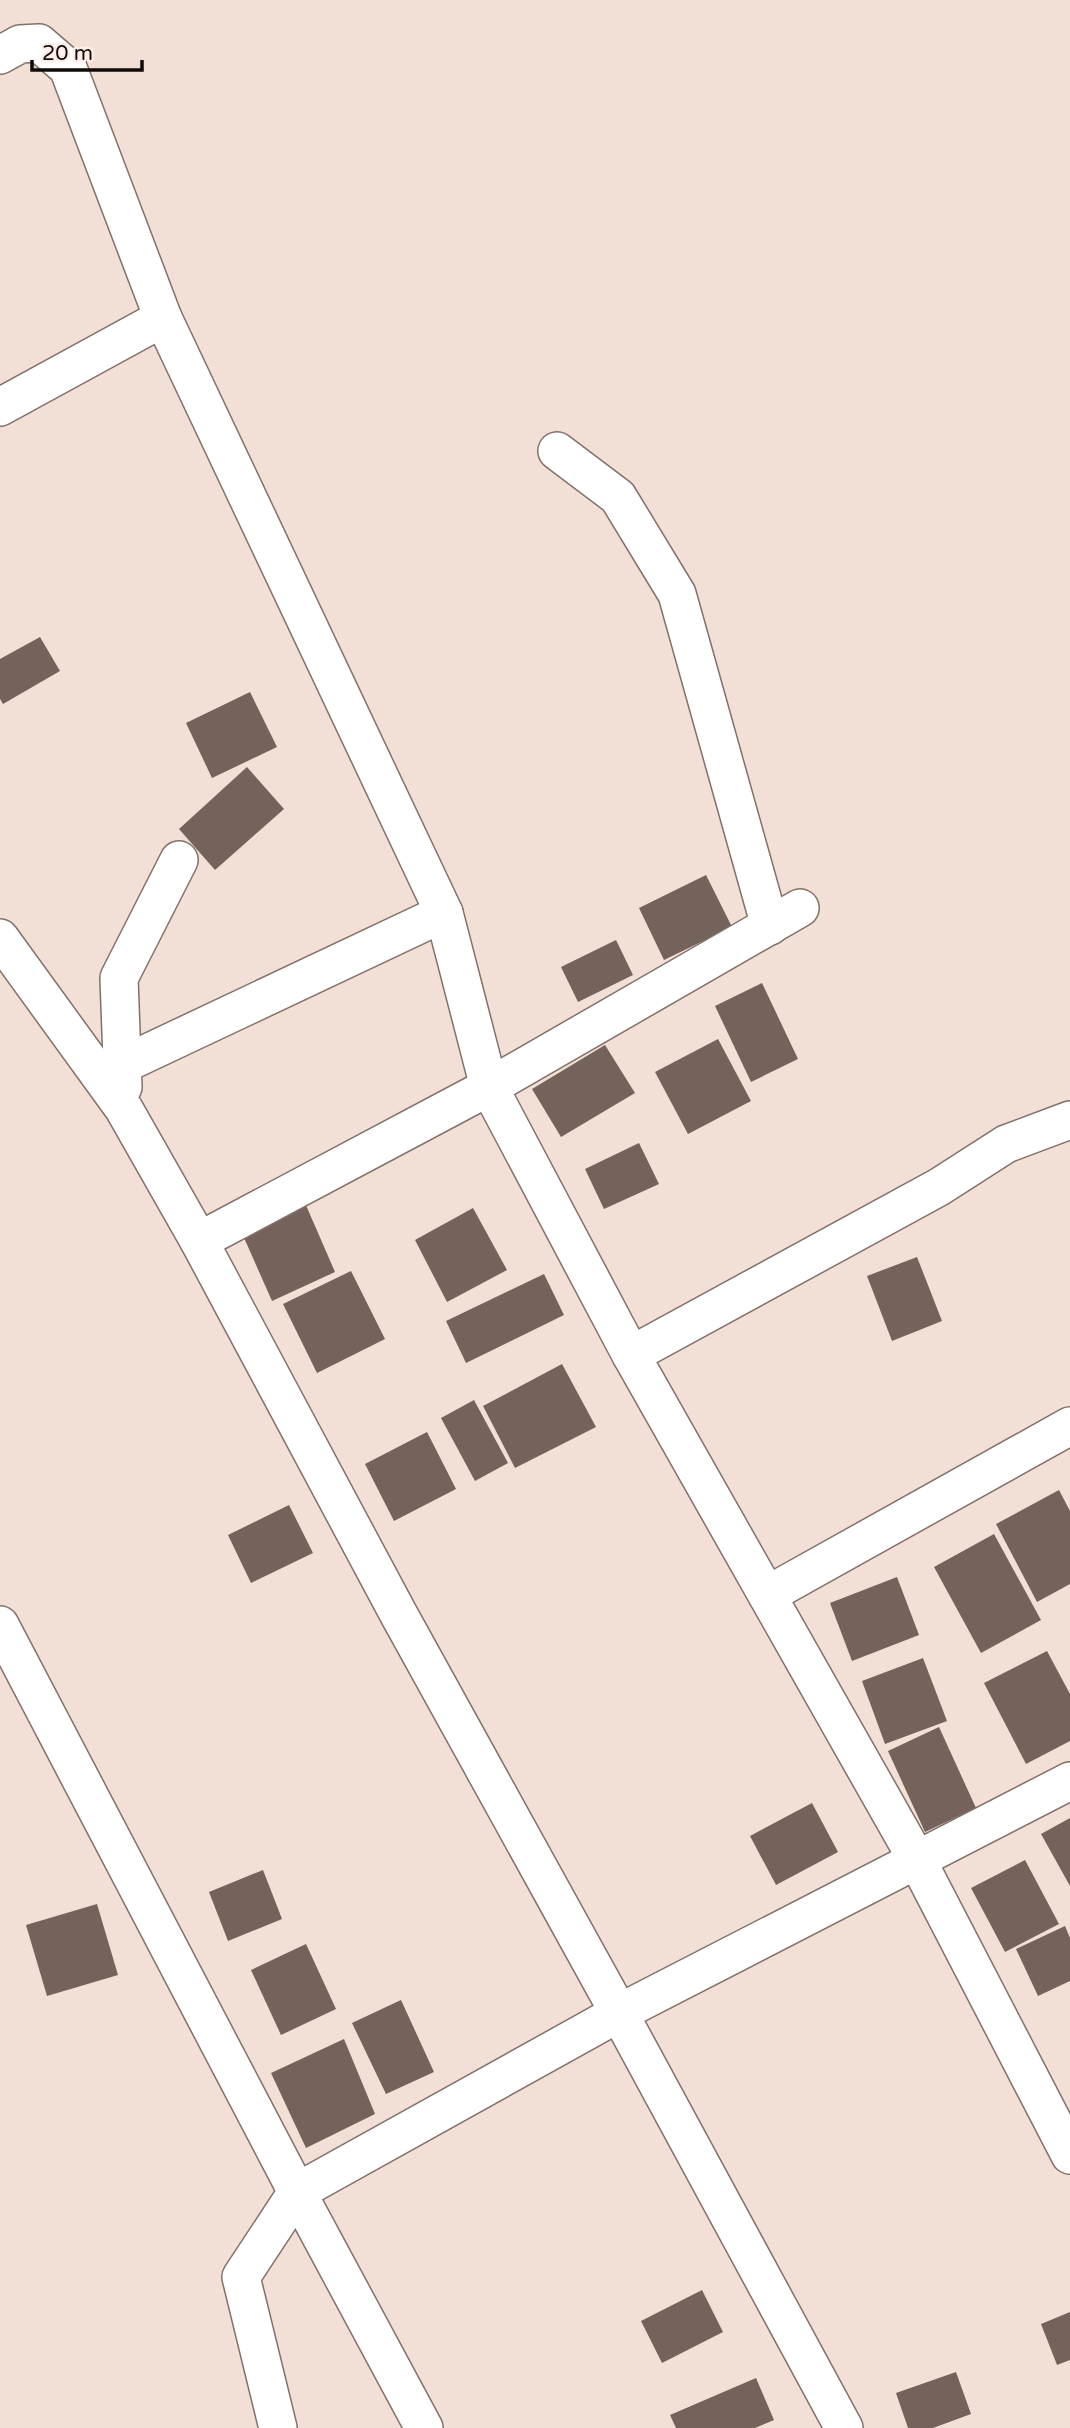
<svg xmlns="http://www.w3.org/2000/svg" width="1070" height="2428" font-family="'Varela Round',sans-serif">
<style>
.building{fill:#73635b}
.lines{fill:none;stroke-linecap:round;stroke-linejoin:round}
.minor-casing{stroke:#817169;stroke-width:40}
.minor{stroke:#fff;stroke-width:37}
</style>
<rect width="100%" height="100%" fill="#f2dfd6"/>
<g class="building">
<polygon points="40,637 60,671 3,704 0,699 0,659"/>
<polygon points="250,692 277,747 212,778 186,723"/>
<polygon points="247,767 284,809 215,870 179,829"/>
<polygon points="706,875 732,927 664,960 639,908"/>
<polygon points="616,940 633,975 578,1002 561,967"/>
<polygon points="762,983 798,1059 751,1082 715,1006"/>
<polygon points="718,1039 751,1101 688,1134 655,1072"/>
<polygon points="605,1045 635,1093 561,1137 532,1089"/>
<polygon points="639,1143 659,1184 604,1209 585,1169"/>
<polygon points="305,1203 335,1272 272,1301 241,1231"/>
<polygon points="473,1208 507,1270 447,1302 415,1240"/>
<polygon points="917,1257 942,1321 892,1341 867,1276"/>
<polygon points="351,1271 385,1339 317,1373 283,1304"/>
<polygon points="544,1274 564,1315 466,1363 446,1321"/>
<polygon points="562,1364 596,1427 515,1468 483,1406"/>
<polygon points="474,1400 508,1463 475,1481 441,1418"/>
<polygon points="427,1432 456,1489 394,1521 365,1464"/>
<polygon points="1059,1490 1070,1511 1070,1584 1037,1602 996,1524"/>
<polygon points="289,1505 313,1553 251,1583 228,1535"/>
<polygon points="994,1534 1041,1620 981,1653 934,1567"/>
<polygon points="897,1577 919,1635 852,1661 830,1603"/>
<polygon points="1047,1651 1070,1694 1070,1741 1026,1764 984,1683"/>
<polygon points="923,1658 947,1721 885,1744 862,1681"/>
<polygon points="939,1727 976,1808 925,1832 888,1751"/>
<polygon points="812,1803 838,1852 776,1885 750,1836"/>
<polygon points="1070,1818 1070,1886 1041,1834"/>
<polygon points="1025,1860 1059,1924 1005,1952 971,1888"/>
<polygon points="263,1870 282,1919 228,1941 209,1892"/>
<polygon points="97,1904 118,1975 47,1996 26,1925"/>
<polygon points="1065,1926 1070,1938 1070,1981 1038,1996 1016,1949"/>
<polygon points="306,1944 336,2009 281,2035 251,1970"/>
<polygon points="401,2000 434,2072 386,2094 352,2023"/>
<polygon points="344,2039 375,2114 306,2148 271,2073"/>
<polygon points="702,2290 723,2332 662,2363 641,2321"/>
<polygon points="1070,2312 1070,2360 1057,2365 1041,2324"/>
<polygon points="956,2372 971,2414 933,2428 908,2428 896,2393"/>
<polygon points="756,2378 774,2420 755,2428 676,2428 670,2415"/>
</g>
<g class="lines">
<g class="minor-casing">
<g id="minor">
<polyline points="0,55 20,44 39,43 68,68 163,318 444,913 489,1087 199,1241"/>
<polyline points="0,407 163,318"/>
<polyline points="557,451 618,497 677,594 770,926"/>
<polyline points="800,908 489,1087 631,1355 916,1858 1070,2155"/>
<polyline points="0,938 124,1109 199,1241 398,1613 619,2013 844,2428"/>
<polyline points="122,1065 444,913"/>
<polyline points="123,1087 119,978 179,860"/>
<polyline points="631,1355 939,1187 1006,1144 1070,1120"/>
<polyline points="767,1595 1070,1426"/>
<polyline points="0,1625 297,2192 424,2428"/>
<polyline points="278,2428 241,2277 297,2192 619,2013 1070,1781"/>
</g>
</g>
<use href="#minor" class="minor"/>
</g>
<path d="M32 60v10h110v-10" fill="none" stroke="#100b08" stroke-width="3.5"/>
<text x="42" y="60" font-size="21" fill="#100b08" stroke="#fdede6" stroke-width="5" paint-order="stroke">20 m</text>
</svg>
